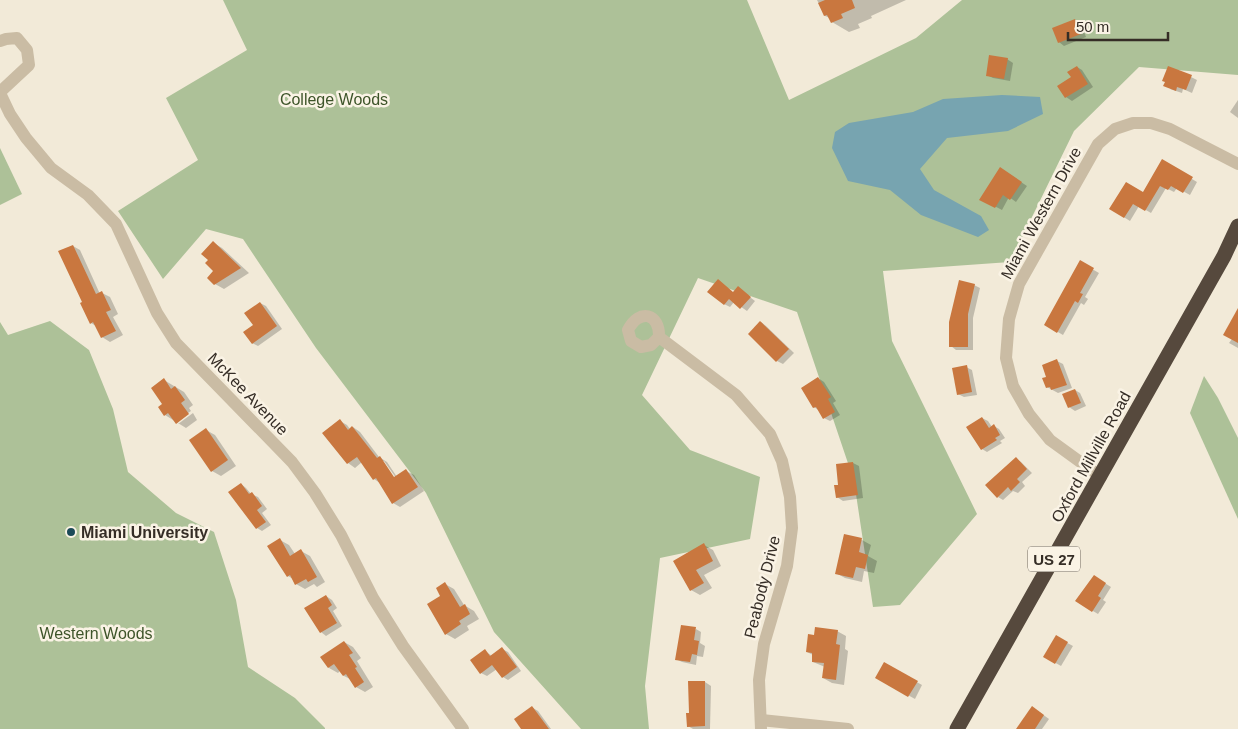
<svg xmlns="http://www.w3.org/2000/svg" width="1238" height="729" font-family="Arial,sans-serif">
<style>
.green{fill:#adc198}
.water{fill:#77a4b0}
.shadow{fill:#0003;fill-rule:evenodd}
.building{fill:#c9773f}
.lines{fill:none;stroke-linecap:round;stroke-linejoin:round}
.minor{stroke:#cabca4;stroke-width:12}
.highway{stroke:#56493d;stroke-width:15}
.poi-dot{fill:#1b4a58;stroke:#faf3e5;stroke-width:2}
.labels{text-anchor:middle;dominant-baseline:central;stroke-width:5;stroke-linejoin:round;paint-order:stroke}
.shield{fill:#faf3e5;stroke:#70685f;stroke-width:1}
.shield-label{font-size:15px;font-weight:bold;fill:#352d26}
.park-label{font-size:16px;fill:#3d5429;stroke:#faf3e5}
.street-label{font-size:16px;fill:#352d26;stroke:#faf3e5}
.poi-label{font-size:16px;font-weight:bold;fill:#352d26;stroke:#faf3e5;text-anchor:start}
</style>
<rect width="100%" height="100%" fill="#f2ead8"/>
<g class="green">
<polygon points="223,0 747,0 789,100 916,38 962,0 1238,0 1238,75 1139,67 1074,131 1010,262 883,271 892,341 977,514 900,605 873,607 854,481 797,312 698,278 642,395 690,450 760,477 750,539 660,558 645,686 649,729 581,729 494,632 426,493 316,348 243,239 206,229 163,279 118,211 198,160 166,98 247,50"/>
<polygon points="0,148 22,194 0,205"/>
<polygon points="50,321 89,350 113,409 128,472 176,513 214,532 236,600 248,667 295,698 325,728 325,729 0,729 0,322 8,335"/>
<polygon points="1204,376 1218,398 1238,438 1238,519 1190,413"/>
</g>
<polygon class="water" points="1002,95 1040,97 1043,114 1008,131 947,138 920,169 934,190 981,216 989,230 978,237 921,215 890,190 848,181 832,148 835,132 849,123 913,112 943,99"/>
<g class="shadow">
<polygon points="817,0 906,0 871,16 872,18 858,24 860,28 849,32 832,22 830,18 825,16"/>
<polygon points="1075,20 1081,24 1086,37 1064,46 1059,42"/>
<polygon points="1007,59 1013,63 1010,81 993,78 987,75"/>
<polygon points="1077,67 1082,70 1093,87 1072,101 1066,97"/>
<polygon points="1191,77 1197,80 1192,93 1183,89 1182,93 1170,89"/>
<polygon points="1238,100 1238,118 1230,112"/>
<polygon points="1162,161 1197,182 1190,195 1177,188 1174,192 1166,188 1151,213 1139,206 1130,221 1111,209 1143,193"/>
<polygon points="1006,172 1027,186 1016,202 1009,197 1002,210 981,199"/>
<polygon points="214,243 222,248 249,273 224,289 215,284 215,271 209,260"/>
<polygon points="73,246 80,250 100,294 102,293 110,297 118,314 113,317 123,335 110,342 102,337 96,326 91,323"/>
<polygon points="1080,262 1099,273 1085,297 1088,299 1084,305 1081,303 1063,335 1046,325"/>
<polygon points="974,285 980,288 973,318 973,350 956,350 951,346"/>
<polygon points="738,288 755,301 747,311 734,302 730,307 724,304"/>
<polygon points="260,303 266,306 282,329 258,346 252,343"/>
<polygon points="1238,310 1238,348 1229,343 1232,339"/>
<polygon points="761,322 766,326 794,353 783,364 777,361 749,334"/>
<polygon points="1057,361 1063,364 1072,388 1058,393 1047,387 1048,377"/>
<polygon points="966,367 972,370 977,395 964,397 958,394"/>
<polygon points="818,378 824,382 836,401 833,403 840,415 830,421 824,418 820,411 814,407"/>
<polygon points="164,380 184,392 193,405 189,408 191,411 178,420 178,424 193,413 197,420 186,428 165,415"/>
<polygon points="1075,390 1080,393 1086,406 1075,411 1069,407"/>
<polygon points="982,418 988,421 992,427 994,426 999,429 1005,438 1000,441 1002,443 987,452 982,449"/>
<path d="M340 421 347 425 350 429 353 427 360 432 379 457 387 462 397 477 406 471 414 475 424 491 400 507 393 503 380 483 374 479 362 462 355 468 348 463 323 433ZM381 461H384L399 482 397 483Z"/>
<polygon points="206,430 215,435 236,466 221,476 212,471"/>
<polygon points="1016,459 1021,462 1032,473 1022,482 1025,486 1018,493 1013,491 1003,500 998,497"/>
<polygon points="853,463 859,466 863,498 843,501 837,497 840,486"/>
<polygon points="241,484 246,488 251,494 258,497 267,509 262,513 271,525 262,531 257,528"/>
<polygon points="845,536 862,540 871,545 868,556 877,561 874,573 864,571 862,582 845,578 836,573"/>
<polygon points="280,540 289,545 295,554 301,551 310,556 325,582 317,587 314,584 305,589 296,584 293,579 288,576"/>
<polygon points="704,545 713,550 721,566 704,575 712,588 700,595 691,590 675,561"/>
<polygon points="1095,577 1111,587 1103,600 1106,602 1098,614 1076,601"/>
<polygon points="445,584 454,589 464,605 474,611 479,619 467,626 469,630 455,639 446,634 442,596"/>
<polygon points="326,596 332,600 337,608 333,611 342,626 326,636 321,632"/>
<polygon points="696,629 701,632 700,643 705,646 703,657 697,656 696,665 682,662 676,659"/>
<polygon points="837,631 846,636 845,649 848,651 844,685 832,683 823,678 825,667 813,662 813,655 807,652"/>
<polygon points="1056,637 1073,646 1061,666 1045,657"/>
<polygon points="344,642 353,647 361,658 357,661 373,687 365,692 356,687 352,680 344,676 340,671 338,673 329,668 322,657"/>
<polygon points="502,649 508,652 521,671 508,680 503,677 497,669 487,676 481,673 485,651 492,656"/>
<polygon points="885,664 922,685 915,699 877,678"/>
<polygon points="705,682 711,686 710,729 693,729 688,726"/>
<polygon points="533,708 538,711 551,729 522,729"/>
<polygon points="1038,711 1049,719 1042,729 1017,729"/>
</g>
<g class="building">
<polygon points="825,0 852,0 855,8 841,14 843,18 831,23 827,15 824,16 818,3"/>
<polygon points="1075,19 1081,34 1058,43 1052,28"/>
<polygon points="989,55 1008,58 1004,79 986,76"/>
<polygon points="1077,66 1088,84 1065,98 1057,86 1071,77 1067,72"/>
<polygon points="1168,66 1192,75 1186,90 1177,87 1176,91 1163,86 1165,82 1162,81"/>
<polygon points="1162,159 1193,177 1183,193 1171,186 1168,190 1160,186 1145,211 1133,204 1124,218 1109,209 1126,182 1143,192"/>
<polygon points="1000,167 1022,182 1010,200 1003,195 995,208 979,200"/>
<polygon points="213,241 241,268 214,285 207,278 213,271 205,263 208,260 201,254"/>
<polygon points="73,245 96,294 102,291 111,310 106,312 116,331 101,338 93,322 90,324 80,303 82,302 58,251"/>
<polygon points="1080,260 1094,268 1080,293 1083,294 1078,303 1075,301 1057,333 1044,325"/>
<polygon points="718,279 733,292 738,286 751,297 740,309 729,299 724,305 707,292"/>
<polygon points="959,280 975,284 968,314 968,347 949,347 949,322"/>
<polygon points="260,302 277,326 252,344 243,332 253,325 244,313"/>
<polygon points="1238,308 1238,343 1223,335"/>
<polygon points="760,321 789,349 776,362 748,334"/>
<polygon points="1057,359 1067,385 1051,390 1050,387 1046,388 1042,378 1046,377 1042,365"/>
<polygon points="967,365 972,392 957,395 952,368"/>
<polygon points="818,377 831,397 828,399 835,412 823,419 816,407 813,408 801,388"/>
<polygon points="164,378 171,389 175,386 185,400 181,403 189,414 176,424 168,413 164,416 158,407 162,404 151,388"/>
<polygon points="1075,389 1081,403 1068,408 1062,394"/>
<polygon points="982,417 989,428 994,424 1000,435 995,438 997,440 981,450 966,427"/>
<polygon points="340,419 348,430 352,426 377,458 380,456 394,477 406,469 418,487 392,504 376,478 373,480 357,457 347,464 322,433"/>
<polygon points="206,428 228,460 211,472 189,440"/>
<polygon points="1016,457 1027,469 1017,479 1020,482 1011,491 1008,487 997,498 985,485"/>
<polygon points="853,462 858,495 836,498 834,485 838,485 836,464"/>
<polygon points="241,483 249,494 252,492 262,506 257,510 266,522 256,529 228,492"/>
<polygon points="844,534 862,538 859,552 868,555 865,569 856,567 853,578 835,574"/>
<polygon points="280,538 290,556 301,549 317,577 308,582 306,579 295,585 290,575 287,577 267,546"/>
<polygon points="704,543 713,561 696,570 704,583 690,591 673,561"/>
<polygon points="1094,575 1106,583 1098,596 1101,598 1092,612 1075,601"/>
<polygon points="445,582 460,607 465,604 470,614 459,621 461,624 445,635 427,604 440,596 436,588"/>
<polygon points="326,595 332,605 328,608 337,623 320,633 304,608"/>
<polygon points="681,625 696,627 694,640 699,641 697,655 692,654 690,662 675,660"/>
<polygon points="815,627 838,630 836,644 840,645 836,680 822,678 824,663 812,662 812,653 806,652 808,634 814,635"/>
<polygon points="1056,635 1068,642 1055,664 1043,657"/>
<polygon points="344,641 353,653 349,655 357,667 355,668 364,682 355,688 346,674 343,676 334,664 328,668 320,657"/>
<polygon points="502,647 517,667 502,678 492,665 480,674 470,660 485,649 490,656"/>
<polygon points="884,662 918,681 908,697 875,678"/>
<polygon points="688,681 705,681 705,726 687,727 686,713 689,713"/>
<polygon points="532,706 549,729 521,729 514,719"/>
<polygon points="1032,706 1044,715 1035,729 1016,729"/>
</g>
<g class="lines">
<g class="minor">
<polyline points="0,41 6,39 17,38 27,50 29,65 0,92"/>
<polyline points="0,93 10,114 26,138 51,168 88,195 116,224 157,313 176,343 292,462 315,493 341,535 373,598 403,646 463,729"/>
<path d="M659 337 651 345 641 347 631 341 628 330C639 308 660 313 659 337L736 395 770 434 782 461 790 497 792 528 787 566 764 644 759 680 761 729"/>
<polyline points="1101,477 1050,440 1029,414 1013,386 1006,358 1009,319 1019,284 1098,144 1115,129 1133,123 1151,123 1170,129 1238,164"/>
<polyline points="761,720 848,729"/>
</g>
<polyline class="highway" points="957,729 1224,256 1238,226"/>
</g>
<circle class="poi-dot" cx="71" cy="532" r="5"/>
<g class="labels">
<rect class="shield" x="1028" y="546.5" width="52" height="25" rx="4"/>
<g class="shield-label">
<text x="1054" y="559">US 27</text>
</g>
<g class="park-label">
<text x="334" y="99">College Woods</text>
<text x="96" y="633">Western Woods</text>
</g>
<g class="street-label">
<text transform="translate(1041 213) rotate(-61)">Miami Western Drive</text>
<text transform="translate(248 394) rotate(46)">McKee Avenue</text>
<text transform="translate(1091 457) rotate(-61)">Oxford Millville Road</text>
<text transform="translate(762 587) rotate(-76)">Peabody Drive</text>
</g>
<g class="poi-label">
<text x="81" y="532">Miami University</text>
</g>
</g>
<path d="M1068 32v8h100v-8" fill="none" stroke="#352d26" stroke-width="2.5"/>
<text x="1076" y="32" font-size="15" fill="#352d26" stroke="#faf3e5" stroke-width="4" paint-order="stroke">50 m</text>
</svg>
